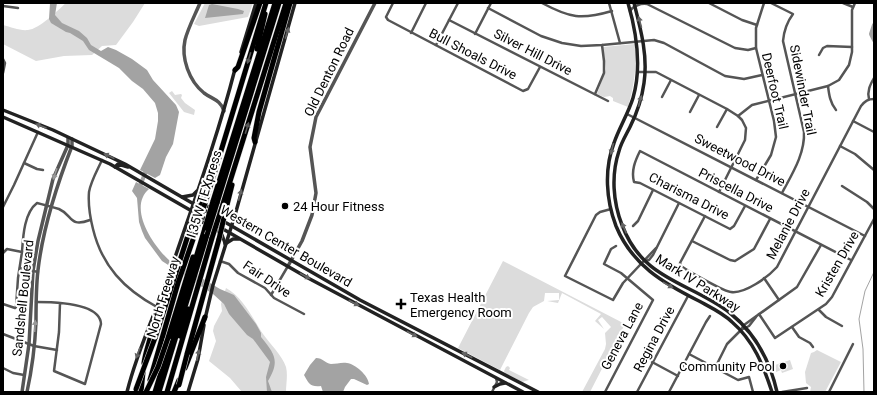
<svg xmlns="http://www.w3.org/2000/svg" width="877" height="395" font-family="Roboto,sans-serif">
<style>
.green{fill:#dcdcdc}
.water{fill:#a3a3a3}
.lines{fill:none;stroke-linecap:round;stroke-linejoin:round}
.stream{stroke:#a3a3a3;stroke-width:1}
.river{stroke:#a3a3a3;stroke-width:4}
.motorway-casing{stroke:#dbdbdb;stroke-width:6}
.minor{stroke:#555;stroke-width:2.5}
.tertiary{stroke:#555;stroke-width:3.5}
.secondary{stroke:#222;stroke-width:3.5}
.motorway{stroke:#000;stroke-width:5}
.motorway-bridge-casing{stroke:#dbdbdb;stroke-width:6;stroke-linecap:butt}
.motorway-bridge{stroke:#000;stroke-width:5}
.oneway{fill:#646464}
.oneway2{fill:#595959}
.oneway3{fill:#999}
.poi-dot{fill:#000;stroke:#fff;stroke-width:1.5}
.labels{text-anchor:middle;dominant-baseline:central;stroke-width:4;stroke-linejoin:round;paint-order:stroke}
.street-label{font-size:13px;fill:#000;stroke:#fff}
.poi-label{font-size:13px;fill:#000;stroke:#fff;text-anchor:start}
</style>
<rect width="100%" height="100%" fill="#fff"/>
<g class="green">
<path d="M66 3H145L133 22 116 45 102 46 92 55 64 56 36 61 3 44V25C11 27 20 31 28 30 39 29 57 11 66 3Z"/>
<polygon points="205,3 253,3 248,17 199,26 194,24"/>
<path d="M635 44C637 66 634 86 628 107L613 101V98L610 96 604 97 597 94 606 69 603 47Z"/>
<polygon points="172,91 175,95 181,94 182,95 181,98 185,103 195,110 194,115 184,112 169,93"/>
<polygon points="503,261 625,324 590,392 582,392 605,349 606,344 605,333 611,327 602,317 598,320 604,329 595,321 601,314 562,293 558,303 547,301 559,300 559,293 545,293 544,301 533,307 529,313 500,370 458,348"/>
<path d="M226 288C243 297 253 319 263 334 270 344 282 355 286 367 288 375 286 384 286 392H242L230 378 209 361 216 341 213 331 214 326 222 311 221 304Z"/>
<polygon points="817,350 841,362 825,392 810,392 811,387 806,383 805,372 811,353 814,352"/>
<polygon points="790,360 793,369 782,373 781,370 776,372 775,365"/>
<polygon points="508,366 510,368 509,370 529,380 522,382 505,373 504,371 506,367"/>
</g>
<g class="water">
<polygon points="50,3 57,3 55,15 62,23 79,31 87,38 91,45 101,51 108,47 116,50 132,59 147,70 153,80 176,105 179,112 173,144 166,157 160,175 155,178 140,170 155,139 158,121 158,113 155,103 143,89 132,81 119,68 89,50 83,41 70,33 66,32 51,23 49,19"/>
<polygon points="212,4 238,9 244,11 243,14 205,18 209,5"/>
<path d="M136 182 149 189C127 208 154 247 170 261H173L220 289 234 295 256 324 261 333V337C275 354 280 361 268 381L272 392H267L266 377 270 362 253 339 247 335 229 314 224 304 213 294 162 261 145 238 142 231 139 222 137 198 132 191Z"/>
<path d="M316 358C323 358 325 363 331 364 336 364 342 362 347 363 355 364 368 375 369 384L367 385 354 379H351L345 387 343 392H323L321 386C310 387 309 384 304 375L310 365Z"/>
</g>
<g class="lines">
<polyline class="stream" points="864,392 863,349 859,319 865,291 874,272"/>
<g class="river">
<polyline points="874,25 871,34 874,40"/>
<polyline points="139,189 147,168"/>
</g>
<g class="motorway-casing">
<g id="motorway">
<polyline points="257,49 265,14"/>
<polyline points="235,70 238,67 260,3"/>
<polyline points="255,142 254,138 259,112 290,3"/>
<polyline points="203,195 212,168"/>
<polyline points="207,197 266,3"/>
<polyline points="213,201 275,3"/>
<polyline points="217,203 279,3"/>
<polyline points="222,207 286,3"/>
<polyline points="226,209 232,185"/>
<polyline points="180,336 188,309"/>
<polyline points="155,338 191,226"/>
<polyline points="168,338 193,257"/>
<polyline points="187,354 219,239"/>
<path d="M144 363C146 347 154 332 154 317"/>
<polyline points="185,368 205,317"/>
<polyline points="150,380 178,283 197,228"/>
<polyline points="141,392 143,372"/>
<polyline points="155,392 205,228"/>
<polyline points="159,392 207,235"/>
<polyline points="167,392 212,238"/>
<polyline points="174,392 179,380"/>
</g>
</g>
<g class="minor">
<polyline points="393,3 386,17 388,20 523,91 528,89 540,67"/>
<path d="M542 3C570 18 581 20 612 11"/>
<polyline points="609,3 620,43"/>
<polyline points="709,3 742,20 757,25"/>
<path d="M771 3 793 14C787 22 784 30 783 41L804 132C805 154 792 174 782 193"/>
<polyline points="843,3 853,7"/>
<polyline points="3,6 18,8"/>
<polyline points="488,8 541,36 562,43 581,46 602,45 654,40 664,43 725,76 744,79 762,75"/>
<path d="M630 11C633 6 641 3 647 4L735 48 748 50 756 48"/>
<polyline points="449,20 608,101"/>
<polyline points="411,33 426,3"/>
<polyline points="475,34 491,3"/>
<polyline points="436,45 458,3"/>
<polyline points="819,55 823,48 827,46 852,47"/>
<polyline points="3,59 5,63 3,73"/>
<polyline points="637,72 656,72 727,109 738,116 742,120 746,128 745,140 719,192"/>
<path d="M828 86C829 94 830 103 836 110"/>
<polyline points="595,94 604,73 604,61 602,45"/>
<polyline points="662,97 671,80"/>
<path d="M869 99C867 91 870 85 874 78"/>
<polyline points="690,112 699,95"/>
<polyline points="627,114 865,236"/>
<polyline points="738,116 752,105 828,86 839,80 849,65 852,52 852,10 855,3"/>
<polyline points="853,121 874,132"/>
<polyline points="717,127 727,109"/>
<polyline points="840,146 855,154 874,170"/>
<path d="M102 160C97 171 91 181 89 192 88 204 90 217 93 229 102 266 124 289 157 307"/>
<polyline points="24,163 37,169 43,170"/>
<polyline points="756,180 771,155 776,137 774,121 756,48 756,28 764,3"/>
<polyline points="842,186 867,202 874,209"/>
<path d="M745 206 734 226 730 229 640 183 634 182C631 171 635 161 640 151L851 260"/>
<polyline points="3,207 14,185 38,132"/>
<polyline points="611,209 600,212 596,215 565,276 613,300 623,283 656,248"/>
<path d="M705 216 680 263 681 266C688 271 725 292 731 292 745 294 768 277 777 267L861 106C865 101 868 99 874 99"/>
<polyline points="633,226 638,221 653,190"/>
<polyline points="692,241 730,260 735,261 754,249 770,219"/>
<path d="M22 252C23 237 24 213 37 203 45 205 52 207 59 209 73 215 69 228 90 220"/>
<polyline points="3,253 7,249 22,252 18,278 16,307 15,308 3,304"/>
<polyline points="220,261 229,264 238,273 265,288 274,298 304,314"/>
<polyline points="645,261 649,260 653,255 679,203"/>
<polyline points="20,268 38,272"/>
<polyline points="764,278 779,300"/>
<polyline points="271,295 288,266"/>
<path d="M36 302C51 302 100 302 101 324L85 384 54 371 59 332 60 303"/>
<polyline points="819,310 826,317 842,326"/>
<polyline points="759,314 775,338 826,304 832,297 874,219"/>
<polyline points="792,327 799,337 810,343 813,347"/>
<polyline points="741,330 749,326 756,317"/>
<polyline points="3,334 34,346 57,350"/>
<polyline points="689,354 738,380 749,377 753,392"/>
<polyline points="652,362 678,376"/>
<polyline points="3,368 13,373 24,375"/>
<polyline points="715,368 727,344 741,330 744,325 797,287 821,245"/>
<polyline points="492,392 497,382 496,378"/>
<polyline points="605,392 653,300 621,273 604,264 611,249 616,246"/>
<polyline points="637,392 688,296"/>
<polyline points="669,392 706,322 710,316"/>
<polyline points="782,392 807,388"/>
<polyline points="829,392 853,344"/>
</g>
<g class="tertiary">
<path d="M200 3C195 15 188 28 185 40 181 58 189 81 204 93 212 99 221 100 224 111"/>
<polyline points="288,266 302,241 312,215 316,193 310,147 316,117 375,3"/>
<polyline points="22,392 29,344 33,271 38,241 53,179 68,145 68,138"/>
<path d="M27 392C32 369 35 345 36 322 36 305 36 287 38 270 43 227 56 187 72 146V139"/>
</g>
<g class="secondary">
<path d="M628 3C637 34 642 67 633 98 628 114 619 128 614 143 604 169 606 200 616 226 632 265 663 283 699 301 710 307 723 313 732 322 754 341 763 365 772 392"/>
<path d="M634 3C641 30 648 56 644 83 642 98 637 113 630 127 626 135 621 143 619 151 611 175 613 202 622 225 643 281 690 282 730 313 755 333 770 361 777 392"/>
<polyline points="241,52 256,3"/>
<polyline points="3,110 53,130 125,164 211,214"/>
<polyline points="3,117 110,164 308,278 523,392"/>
<polyline points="115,167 118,164 128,167"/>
<polyline points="198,193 199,199 202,203 224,216 234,215"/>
<polyline points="182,197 193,195 197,191"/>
<polyline points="223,221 360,300 538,392"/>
<polyline points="187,223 192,219 199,220 218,231 222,235 225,243"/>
<polyline points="225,244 233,239 239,239"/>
<polyline points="205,319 213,285 235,215 295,3"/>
<polyline points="494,387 500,384 505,383"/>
<path d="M127 392C137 351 155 314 169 275 192 207 217 139 235 69"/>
<polyline points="188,392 198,359 204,325"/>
</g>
<use href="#motorway" class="motorway"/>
<g class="motorway-bridge-casing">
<g id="motorway-bridge">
<polyline points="191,226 203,195"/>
<polyline points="197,228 207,197"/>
<polyline points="205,228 213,201"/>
<polyline points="207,235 217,203"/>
<polyline points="212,238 222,207"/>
<polyline points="219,239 226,209"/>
<polyline points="179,385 187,354"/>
<polyline points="136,389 155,338"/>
<polyline points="146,392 158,367 168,338"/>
</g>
</g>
<use href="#motorway-bridge" class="motorway-bridge"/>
</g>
<defs><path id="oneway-solid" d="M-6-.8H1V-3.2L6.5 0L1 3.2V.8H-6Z"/></defs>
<g class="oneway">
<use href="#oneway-solid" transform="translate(640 22) rotate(-105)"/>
<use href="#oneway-solid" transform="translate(287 33) rotate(-74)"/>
<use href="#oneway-solid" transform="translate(640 101) rotate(-75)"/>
<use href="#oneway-solid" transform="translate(41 126) rotate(-157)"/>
<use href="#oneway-solid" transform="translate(612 149) rotate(104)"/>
<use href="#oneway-solid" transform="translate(109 156) rotate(-154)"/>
<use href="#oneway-solid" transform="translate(240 195) rotate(-75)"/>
<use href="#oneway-solid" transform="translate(624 228) rotate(-113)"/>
<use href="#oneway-solid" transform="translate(305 276) rotate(29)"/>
<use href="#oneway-solid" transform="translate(668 285) rotate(29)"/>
<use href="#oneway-solid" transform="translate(354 303) rotate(28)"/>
<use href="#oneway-solid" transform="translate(412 334) rotate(28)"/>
<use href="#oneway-solid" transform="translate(138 353) rotate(110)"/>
<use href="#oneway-solid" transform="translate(198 355) rotate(-78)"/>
<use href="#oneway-solid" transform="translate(467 355) rotate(-153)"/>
</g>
<g class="oneway2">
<use href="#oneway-solid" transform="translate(249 58) rotate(107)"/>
<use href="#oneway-solid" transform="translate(247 128) rotate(-73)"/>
</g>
<g class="oneway3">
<use href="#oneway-solid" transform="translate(55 174) rotate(109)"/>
<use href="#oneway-solid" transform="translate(35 326) rotate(-87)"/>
</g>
<g class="poi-dot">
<circle cx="285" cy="206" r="4"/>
<path d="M399 298h4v4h4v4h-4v4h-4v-4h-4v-4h4z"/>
<circle cx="783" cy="366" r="4"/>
</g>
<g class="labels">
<g class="street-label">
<text transform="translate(533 52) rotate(27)">Silver Hill Drive</text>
<text transform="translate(473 54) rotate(27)">Bull Shoals Drive</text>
<text transform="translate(329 72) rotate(-64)">Old Denton Road</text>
<text transform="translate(803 90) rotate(79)">Sidewinder Trail</text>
<text transform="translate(775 91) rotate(77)">Deerfoot Trail</text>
<text transform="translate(740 160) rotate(27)">Sweetwood Drive</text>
<text transform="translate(736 190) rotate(27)">Priscella Drive</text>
<text transform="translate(204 194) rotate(-73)">I 35W TEXpress</text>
<text transform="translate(689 196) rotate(27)">Charisma Drive</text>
<text transform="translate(788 224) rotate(-62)">Melanie Drive</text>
<text transform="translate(286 246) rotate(30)">Western Center Boulevard</text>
<text transform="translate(837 264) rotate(-60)">Kristen Drive</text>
<text transform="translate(267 279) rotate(34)">Fair Drive</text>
<text transform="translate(698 283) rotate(32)">Mark IV Parkway</text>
<text transform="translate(163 297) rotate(-73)">North Freeway</text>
<text transform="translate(23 298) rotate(-84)">Sandshell Boulevard</text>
<text transform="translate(622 336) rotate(-62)">Geneva Lane</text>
<text transform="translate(654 339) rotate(-62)">Regina Drive</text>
</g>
<g class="poi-label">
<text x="293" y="206">24 Hour Fitness</text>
<text x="410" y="297">Texas Health<tspan x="410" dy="15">Emergency Room</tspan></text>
<text x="775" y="366" text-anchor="end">Community Pool</text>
</g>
</g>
<rect width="877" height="395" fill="none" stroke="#000000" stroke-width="8"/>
</svg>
